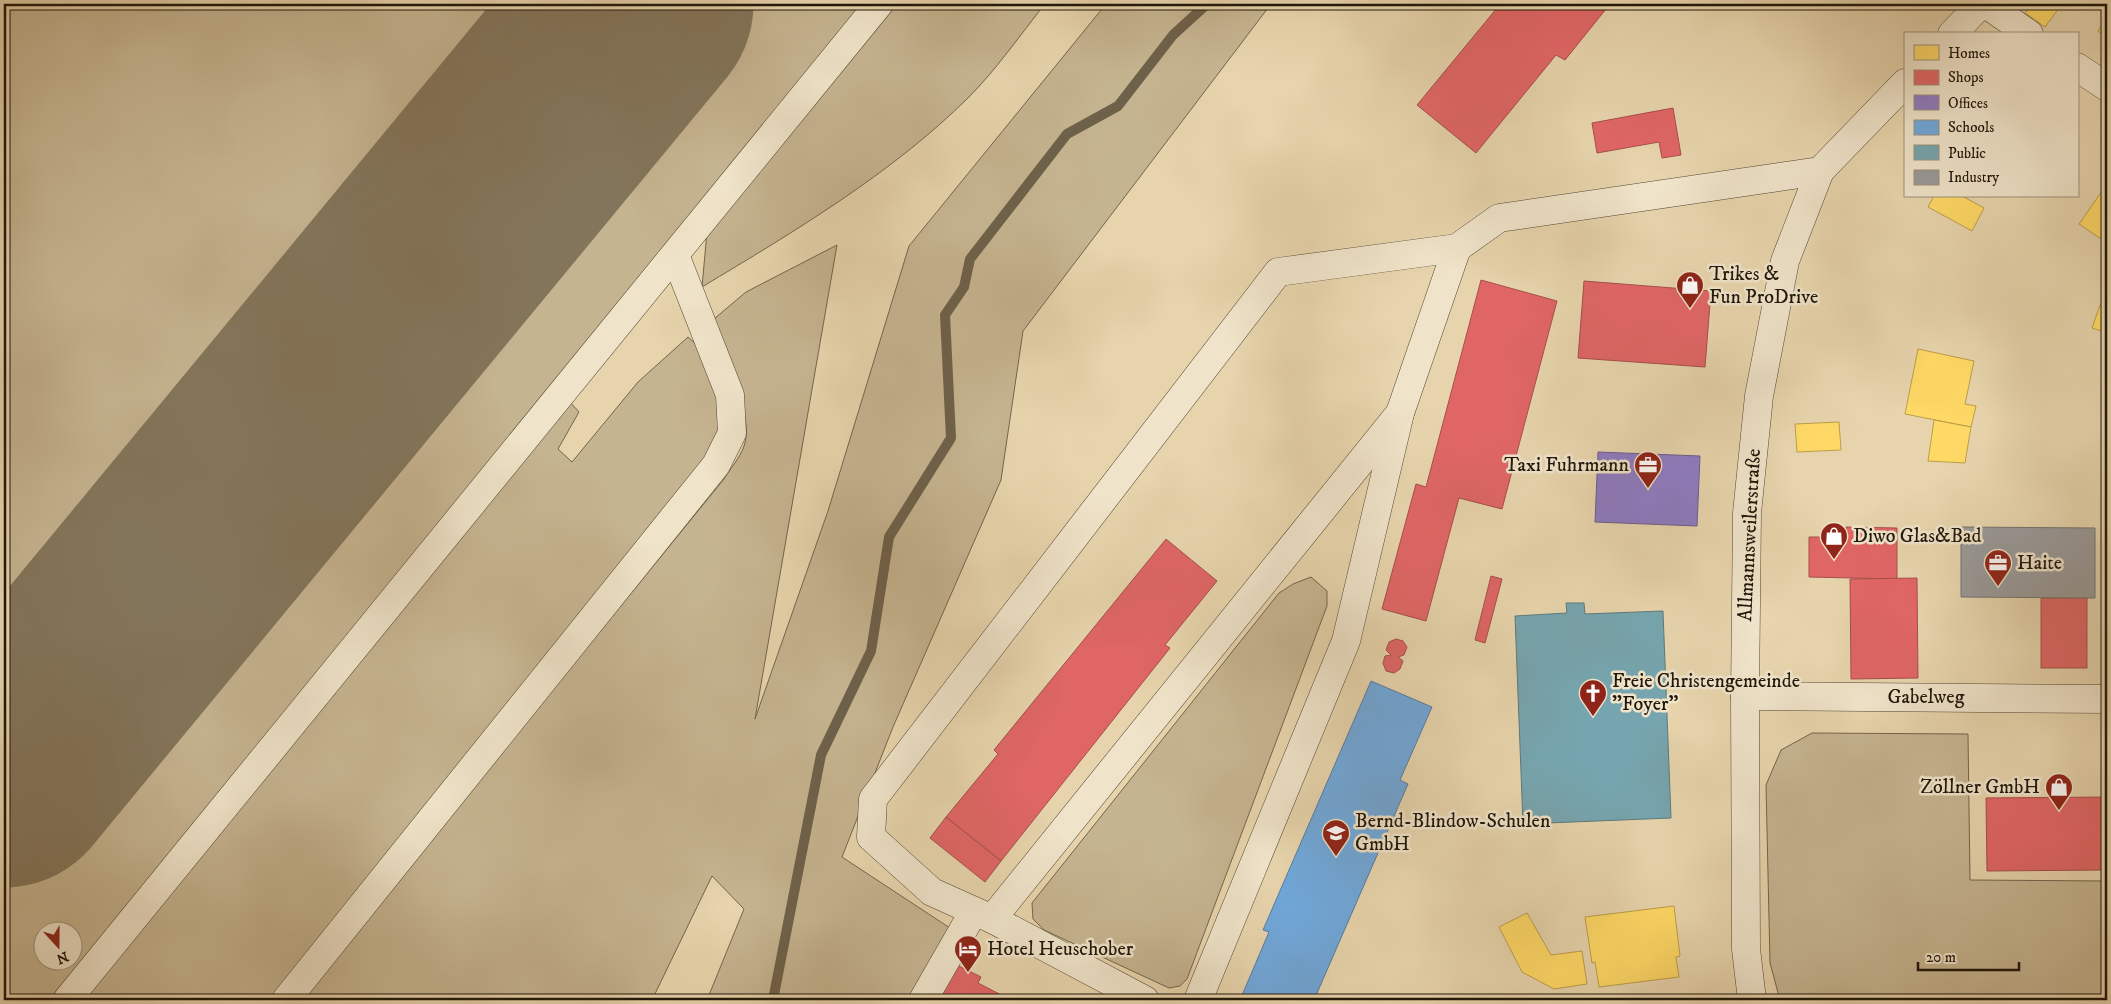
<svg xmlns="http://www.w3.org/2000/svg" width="2111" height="1004" font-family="'IM FELL DW Pica',serif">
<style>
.green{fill:#c5b490;stroke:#72654d;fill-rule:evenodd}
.homes{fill:#ffd966;stroke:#bc9e4a}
.shops{fill:#e06666;stroke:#a64e4a}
.offices{fill:#8e7cc3;stroke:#6d5d8c}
.schools{fill:#6fa8dc;stroke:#577c9d}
.public{fill:#76a5af;stroke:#5c7a7e}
.industry{fill:#999;stroke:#74726e}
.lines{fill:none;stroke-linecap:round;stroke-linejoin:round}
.stream{stroke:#6e614a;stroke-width:10}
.taxiway{stroke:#83755b;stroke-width:91}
.runway{stroke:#83755b;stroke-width:229}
.minor-casing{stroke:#514632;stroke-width:29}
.minor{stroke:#efe3c9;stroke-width:28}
.labels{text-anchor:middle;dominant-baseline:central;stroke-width:5;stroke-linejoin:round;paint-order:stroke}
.poi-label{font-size:20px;fill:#1f160a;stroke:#efe3c9;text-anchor:start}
.street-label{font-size:20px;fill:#1f160a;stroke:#efe3c9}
</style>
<rect width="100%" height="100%" fill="#e7d4ac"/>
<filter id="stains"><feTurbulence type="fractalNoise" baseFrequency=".004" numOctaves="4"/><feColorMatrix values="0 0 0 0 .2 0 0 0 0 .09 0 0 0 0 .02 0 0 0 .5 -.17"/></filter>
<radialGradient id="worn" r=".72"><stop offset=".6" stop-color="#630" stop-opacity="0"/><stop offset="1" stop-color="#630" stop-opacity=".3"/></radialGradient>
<g class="green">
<path d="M4 4H863L53 1000H4ZM42 932H72V962H42Z"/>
<path d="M892 4H1045C1020 35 996 70 968 98 891 174 795 231 702 287L707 232Z"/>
<path d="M1106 4H1271L1023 331 1001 480 893 727 842 857 950 928 907 1000H707L744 909 712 876 652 1000H300L724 479C730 469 740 458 744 446 755 419 724 347 714 319L746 292 837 245 755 719 828 511 909 246Z"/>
<polygon points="688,337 699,347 723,412 710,460 271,1000 83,1000 570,402 579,412 558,449 572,462 638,382"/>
<polygon points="1311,577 1327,591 1327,606 1187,979 1180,986 1169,988 1044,930 1033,919 1032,903 1279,593 1293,584"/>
<polygon points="1812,733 1968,734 1970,880 2107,881 2107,1000 1780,1000 1770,963 1766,785 1781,750"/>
</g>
<g class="homes">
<polygon points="2032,4 2062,4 2045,27 2025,13"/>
<polygon points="2107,17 2107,37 2098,31"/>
<polygon points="2107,184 2107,243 2079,224"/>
<polygon points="1934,196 1962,196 1984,208 1972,231 1928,207"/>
<polygon points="2100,305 2107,307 2107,333 2092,328"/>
<polygon points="1918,349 1974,361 1965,404 1976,406 1971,427 1905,414"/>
<polygon points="1934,420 1971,427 1965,463 1928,461"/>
<polygon points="1839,422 1841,450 1797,452 1795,424"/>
<polygon points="1674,906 1680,956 1676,957 1679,977 1599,987 1595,962 1592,963 1585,917"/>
<polygon points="1527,913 1551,955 1582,951 1587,984 1554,989 1522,972 1499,927"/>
</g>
<g class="shops">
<polygon points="1509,4 1610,4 1565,60 1556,55 1476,153 1417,105 1497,8 1504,11"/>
<polygon points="1673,108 1681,155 1662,158 1659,142 1597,153 1592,123"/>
<polygon points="1481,280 1557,301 1502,509 1459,498 1426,621 1382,609 1416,484 1426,487"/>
<polygon points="1584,281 1711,291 1705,367 1578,358"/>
<polygon points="1846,527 1897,528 1897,579 1809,577 1809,537 1846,537"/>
<polygon points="1166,539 1217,581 1165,645 1170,648 1001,861 946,817 998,754 994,750"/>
<polygon points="1491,576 1502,579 1485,643 1475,640"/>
<polygon points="1917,578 1918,678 1851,679 1850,579"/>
<rect x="2041" y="598" width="46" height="70"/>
<polygon points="1396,639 1403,641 1407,647 1404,655 1398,657 1403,661 1400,669 1394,673 1386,671 1383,663 1385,656 1391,655 1386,650 1389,642"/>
<polygon points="2107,797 2107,870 1987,871 1986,798"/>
<polygon points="946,817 1001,861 985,882 930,838"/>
<polygon points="957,965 981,977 978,983 1011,1000 939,1000"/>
</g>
<polygon class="offices" points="1598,452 1700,456 1697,526 1595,522"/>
<polygon class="schools" points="1371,681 1432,707 1400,780 1408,784 1314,1000 1240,1000 1269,932 1263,930"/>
<polygon class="public" points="1566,603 1584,603 1585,614 1663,611 1671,818 1523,824 1515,616 1567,613"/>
<polygon class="industry" points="1961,527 2095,528 2095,598 1961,597"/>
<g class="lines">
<polyline class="stream" points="773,1000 821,755 871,651 889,537 951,438 945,315 964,287 970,259 1067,134 1118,106 1173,35 1207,4"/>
<polyline class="taxiway" points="567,91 572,4"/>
<polyline class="runway" points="4,773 639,4"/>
<g class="minor-casing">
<g id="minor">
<polyline points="1986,4 2029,34"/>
<polyline points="1952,34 1981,4"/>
<polyline points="2077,67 2107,87"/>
<polyline points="1745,696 2107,699"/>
<polyline points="992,919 932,892 871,837 873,799 1278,272 1457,248 1499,218 1820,171"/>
<polyline points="67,1000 879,4"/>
<polyline points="286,1000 716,465 732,433 730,395 675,255"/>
<polyline points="923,1000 974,911"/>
<polyline points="1145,1000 992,919 1400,413"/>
<polyline points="1198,1000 1346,641 1400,413 1457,248"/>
<polyline points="1752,1000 1746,949 1745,696 1747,513 1759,396 1785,261 1820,171 1905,83"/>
</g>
</g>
<use href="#minor" class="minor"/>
</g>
<defs>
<g id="shop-pin" transform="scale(1.4375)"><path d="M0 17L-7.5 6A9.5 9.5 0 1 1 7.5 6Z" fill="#8f2418" stroke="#efe3c9"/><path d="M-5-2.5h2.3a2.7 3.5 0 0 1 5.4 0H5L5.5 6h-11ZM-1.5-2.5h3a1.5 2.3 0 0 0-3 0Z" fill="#fff"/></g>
<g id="office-pin" transform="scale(1.4375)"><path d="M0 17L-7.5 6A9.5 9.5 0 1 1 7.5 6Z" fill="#8f2418" stroke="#efe3c9"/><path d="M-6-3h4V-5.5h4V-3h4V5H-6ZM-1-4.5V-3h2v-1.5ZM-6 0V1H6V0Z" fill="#fff"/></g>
<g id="church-pin" transform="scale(1.4375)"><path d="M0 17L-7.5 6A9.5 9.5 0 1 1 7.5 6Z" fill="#8f2418" stroke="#efe3c9"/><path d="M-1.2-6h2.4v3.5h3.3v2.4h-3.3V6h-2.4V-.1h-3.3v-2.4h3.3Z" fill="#fff"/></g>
<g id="university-pin" transform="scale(1.4375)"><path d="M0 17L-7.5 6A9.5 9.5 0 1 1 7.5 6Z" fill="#8f2418" stroke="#efe3c9"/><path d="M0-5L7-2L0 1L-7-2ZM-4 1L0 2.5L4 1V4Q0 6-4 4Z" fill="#fff"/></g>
<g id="hotel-pin" transform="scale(1.4375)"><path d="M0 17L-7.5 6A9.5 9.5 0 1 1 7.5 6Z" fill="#8f2418" stroke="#efe3c9"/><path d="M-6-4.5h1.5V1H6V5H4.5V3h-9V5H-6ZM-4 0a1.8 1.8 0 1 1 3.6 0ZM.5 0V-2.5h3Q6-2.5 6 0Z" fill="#fff"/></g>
</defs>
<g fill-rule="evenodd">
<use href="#shop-pin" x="1690" y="285"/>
<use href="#office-pin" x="1648" y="465"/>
<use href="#shop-pin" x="1834" y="536"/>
<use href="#office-pin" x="1998" y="563"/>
<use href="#church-pin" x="1593" y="693"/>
<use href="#shop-pin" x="2059" y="787"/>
<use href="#university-pin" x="1336" y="833"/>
<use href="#hotel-pin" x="968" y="949"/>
</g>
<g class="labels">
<g class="poi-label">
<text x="1709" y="274">Trikes &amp;<tspan x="1709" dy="23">Fun ProDrive</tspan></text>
<text x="1629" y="465" text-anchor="end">Taxi Fuhrmann</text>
<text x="1853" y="536">Diwo Glas&amp;Bad</text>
<text x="2017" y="563">Haite</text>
<text x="1612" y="681">Freie Christengemeinde<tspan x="1612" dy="23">"Foyer"</tspan></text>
<text x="2040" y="787" text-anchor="end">Zöllner GmbH</text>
<text x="1355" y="821">Bernd-Blindow-Schulen<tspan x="1355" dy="23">GmbH</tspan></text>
<text x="987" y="949">Hotel Heuschober</text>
</g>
<g class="street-label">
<text transform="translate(1750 535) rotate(-87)">Allmannsweilerstraße</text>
<text x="1926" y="697">Gabelweg</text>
</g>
</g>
<rect width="2111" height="1004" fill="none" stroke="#e7d4ac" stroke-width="20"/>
<rect x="5" y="5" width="2101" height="994" fill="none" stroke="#1f160a" stroke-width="2.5"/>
<rect x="10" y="10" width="2091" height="984" fill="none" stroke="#1f160a"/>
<rect x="1904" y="32" width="175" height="165" fill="#efe3c9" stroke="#9c917d"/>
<rect x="1914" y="45" width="25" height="15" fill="#ffd966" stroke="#9c917d"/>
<text x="1948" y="58" font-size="15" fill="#1f160a">Homes</text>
<rect x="1914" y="70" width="25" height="15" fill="#e06666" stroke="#9c917d"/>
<text x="1948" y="82" font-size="15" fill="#1f160a">Shops</text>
<rect x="1914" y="95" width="25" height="15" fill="#8e7cc3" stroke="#9c917d"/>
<text x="1948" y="108" font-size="15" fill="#1f160a">Offices</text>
<rect x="1914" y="120" width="25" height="15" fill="#6fa8dc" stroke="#9c917d"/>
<text x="1948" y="132" font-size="15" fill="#1f160a">Schools</text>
<rect x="1914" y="145" width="25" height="15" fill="#76a5af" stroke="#9c917d"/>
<text x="1948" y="158" font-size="15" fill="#1f160a">Public</text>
<rect x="1914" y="170" width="25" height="15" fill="#999999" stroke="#9c917d"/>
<text x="1948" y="182" font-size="15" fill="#1f160a">Industry</text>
<g transform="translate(58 946) rotate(159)"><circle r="24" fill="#efe3c9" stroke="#9c917d"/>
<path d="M0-4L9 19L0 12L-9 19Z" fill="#8f2418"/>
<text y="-8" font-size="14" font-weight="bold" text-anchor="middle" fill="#1f160a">N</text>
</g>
<path d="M1918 962v8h101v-8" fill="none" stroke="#1f160a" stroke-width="2.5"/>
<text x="1926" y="962" font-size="15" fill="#1f160a" stroke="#efe3c9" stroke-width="4" paint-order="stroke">20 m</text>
<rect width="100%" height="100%" filter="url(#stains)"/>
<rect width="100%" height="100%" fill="url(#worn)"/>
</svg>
